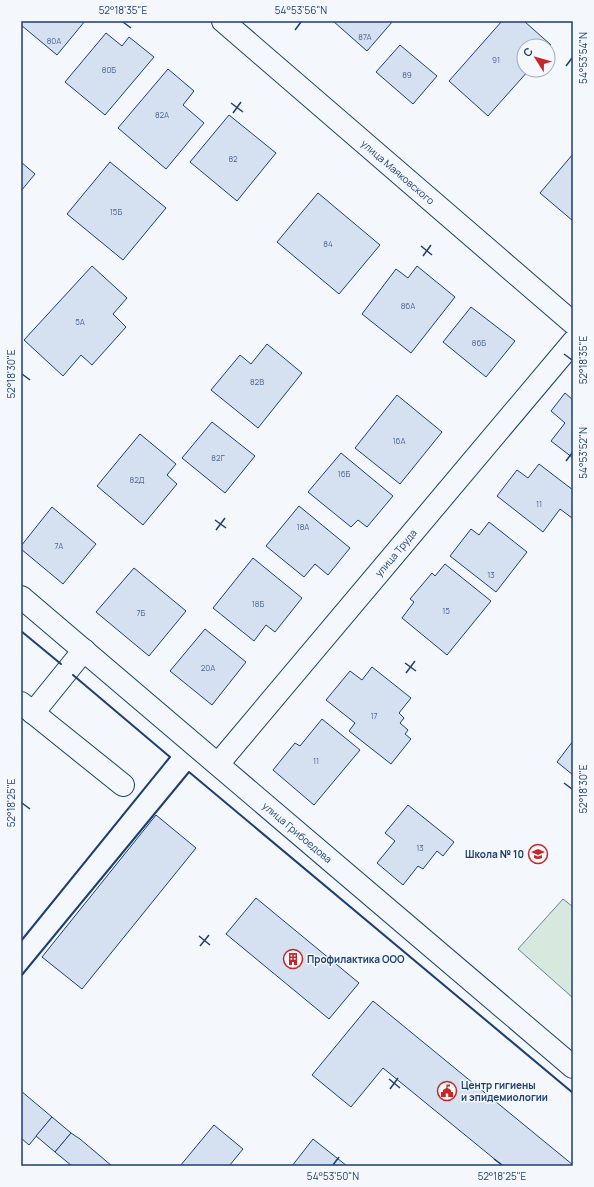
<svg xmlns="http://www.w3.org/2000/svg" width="594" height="1187" font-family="Manrope,sans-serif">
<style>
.green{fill:#d7e8df;stroke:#687fa3}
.building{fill:#d5e0f0;stroke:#1d3f73}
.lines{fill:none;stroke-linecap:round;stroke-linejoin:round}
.minor-casing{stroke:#1d3f73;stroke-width:24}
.minor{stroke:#f4f7fb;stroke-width:22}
.wall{stroke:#1d3f73;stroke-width:2}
.ticks{fill:none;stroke:#1d3f73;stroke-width:1.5}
.labels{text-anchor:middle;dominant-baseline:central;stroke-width:3;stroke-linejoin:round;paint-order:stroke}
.number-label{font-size:8px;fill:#4b6792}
.street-label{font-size:10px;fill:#1d3f73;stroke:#f4f7fb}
.poi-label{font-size:10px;font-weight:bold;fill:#1d3f73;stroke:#f4f7fb;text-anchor:start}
.neatline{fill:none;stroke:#1d3f73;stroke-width:1.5}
.ticks-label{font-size:10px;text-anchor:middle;fill:#1d3f73}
</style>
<rect width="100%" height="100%" fill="#f4f7fb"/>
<polygon class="green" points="563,899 573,907 573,998 518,949"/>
<g class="building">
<polygon points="21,21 85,21 57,55 21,25"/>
<polygon points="333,21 393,21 367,51"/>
<polygon points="502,21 524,21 551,45 548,48 548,46 524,46 524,70 529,70 488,116 449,81"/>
<polygon points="106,33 122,46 129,37 154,57 105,115 65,82"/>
<polygon points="400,45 437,76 413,104 376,72"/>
<polygon points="168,69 194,91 183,105 204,123 166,169 118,128"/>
<polygon points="229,115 276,153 237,201 190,162"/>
<polygon points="573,154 573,221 540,193"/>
<polygon points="21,162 35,174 21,191"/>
<polygon points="110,162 166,208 123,260 67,214"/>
<polygon points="318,193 380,245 339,294 277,242"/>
<polygon points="92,266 127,298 113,314 126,327 92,365 81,355 63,376 24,340"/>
<polygon points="417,266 455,297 411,353 362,314 396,269 408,278"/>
<polygon points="471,307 515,341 486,377 443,342"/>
<polygon points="267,344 302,373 258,428 211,390 240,355 251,364"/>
<polygon points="565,393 573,400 573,458 551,441 565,423 551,411"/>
<polygon points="397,395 442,432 400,484 355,448"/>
<polygon points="212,422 255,456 225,493 182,458"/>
<polygon points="140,434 176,464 167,475 177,484 143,525 97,486"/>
<polygon points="341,453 393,496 367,527 358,520 351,527 308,492"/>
<polygon points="539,464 573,490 573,517 572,518 560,509 543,532 497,496 517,470 528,478"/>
<polygon points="299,506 350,548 328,575 315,564 304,577 266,546"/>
<polygon points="52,507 96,544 63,584 21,549 21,546"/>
<polygon points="489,522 527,552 496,592 450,556 471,529 479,535"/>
<polygon points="253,558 302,598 275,632 266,625 254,641 213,608"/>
<polygon points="445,564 491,601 447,655 402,618 414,602 410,599 432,573 435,576"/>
<polygon points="134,568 186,611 149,656 96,612"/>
<polygon points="205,629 246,662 212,705 170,671"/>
<polygon points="372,667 411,698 399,713 404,718 400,723 408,730 405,734 411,739 391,764 349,731 355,723 326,700 350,671 362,680"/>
<polygon points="322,719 360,750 314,805 273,770 295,743 300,746"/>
<polygon points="573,741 573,775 557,762"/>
<polygon points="408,805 454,842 443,856 437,851 423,869 418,866 403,885 377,863 395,841 385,833"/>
<polygon points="156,815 196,848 82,989 42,957"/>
<polygon points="256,898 359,983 329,1019 226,934"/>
<polygon points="373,1001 573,1165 573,1166 503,1166 383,1068 351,1107 312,1075"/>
<polygon points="21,1091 52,1117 29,1145 21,1138"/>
<polygon points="52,1117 71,1133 55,1152 36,1136"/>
<polygon points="214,1125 243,1149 229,1166 180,1166"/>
<polygon points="71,1133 80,1139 112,1166 72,1166 55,1152"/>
<polygon points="313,1139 347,1166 292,1166"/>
</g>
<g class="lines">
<g class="minor-casing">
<g id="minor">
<path id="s1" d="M223 21 573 323"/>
<path id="s2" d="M21 597 573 1067"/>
<polyline points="21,703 123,785"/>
<polyline points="33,713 84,650"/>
<path id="s3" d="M218 764 573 342"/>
</g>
</g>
<use href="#minor" class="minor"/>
<g class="wall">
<polyline points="21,631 61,664"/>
<polyline points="21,941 170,757 73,675"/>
<polyline points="21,976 189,772 573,1093"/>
</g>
</g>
<path class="ticks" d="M123 22 131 28M295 30 301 22M566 66 572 58M231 103 243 112M233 113 241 102M421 246 432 255M423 256 431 245M564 354 572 360M22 374 30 380M566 461 572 453M215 520 226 528M216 530 225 518M405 663 416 671M406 673 415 661M564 783 572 789M22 803 30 809M199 936 210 945M200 946 209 935M389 1079 400 1088M390 1089 398 1078M494 1159 502 1165M333 1165 339 1157"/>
<defs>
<g id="school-ring" transform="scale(1)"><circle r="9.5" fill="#f4f7fb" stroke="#c62828" stroke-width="1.5"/><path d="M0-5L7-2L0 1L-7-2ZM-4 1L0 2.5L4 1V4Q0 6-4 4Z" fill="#c62828"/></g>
<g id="building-ring" transform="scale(1)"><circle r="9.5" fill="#f4f7fb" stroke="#c62828" stroke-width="1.5"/><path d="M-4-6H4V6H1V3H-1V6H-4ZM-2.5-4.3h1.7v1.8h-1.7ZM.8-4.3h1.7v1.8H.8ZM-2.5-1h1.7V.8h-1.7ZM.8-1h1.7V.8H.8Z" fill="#c62828"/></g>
<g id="civic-ring" transform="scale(1)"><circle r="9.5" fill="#f4f7fb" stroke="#c62828" stroke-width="1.5"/><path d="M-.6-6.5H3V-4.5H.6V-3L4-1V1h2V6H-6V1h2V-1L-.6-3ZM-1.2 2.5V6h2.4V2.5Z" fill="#c62828"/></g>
</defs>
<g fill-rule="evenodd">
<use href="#school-ring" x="538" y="854"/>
<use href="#building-ring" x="293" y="959"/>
<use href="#civic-ring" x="447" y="1091"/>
</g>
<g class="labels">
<g class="number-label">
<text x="365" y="36">87А</text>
<text x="54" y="40">80А</text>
<text x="496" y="59">91</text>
<text x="109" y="69">80Б</text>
<text x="407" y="74">89</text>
<text x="162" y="114">82А</text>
<text x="233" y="158">82</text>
<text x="116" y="211">15Б</text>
<text x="328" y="243">84</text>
<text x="408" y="305">86А</text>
<text x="80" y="321">5А</text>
<text x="479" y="342">86Б</text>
<text x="257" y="381">82В</text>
<text x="399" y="440">16А</text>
<text x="218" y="457">82Г</text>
<text x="344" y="473">16Б</text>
<text x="137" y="479">82Д</text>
<text x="539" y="503">11</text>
<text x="303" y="526">18А</text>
<text x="59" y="545">7А</text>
<text x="491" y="574">13</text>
<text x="258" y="603">18Б</text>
<text x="446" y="610">15</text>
<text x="141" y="612">7Б</text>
<text x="208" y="667">20А</text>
<text x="374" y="715">17</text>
<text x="316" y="760">11</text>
<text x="420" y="847">13</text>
</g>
<g class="street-label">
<text stroke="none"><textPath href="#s1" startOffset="231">улица Маяковского</textPath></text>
<text stroke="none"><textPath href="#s3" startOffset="276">улица Труда</textPath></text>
<text stroke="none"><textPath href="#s2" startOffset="363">улица Грибоедова</textPath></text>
</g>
<g class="poi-label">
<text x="524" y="854" text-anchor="end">Школа № 10</text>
<text x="307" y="959">Профилактика ООО</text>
<text x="461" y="1085">Центр гигиены<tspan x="461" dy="12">и эпидемиологии</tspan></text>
</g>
</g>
<rect width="594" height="1187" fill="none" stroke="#f4f7fb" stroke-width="44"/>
<g transform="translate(536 58) rotate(307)"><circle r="19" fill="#f4f7fb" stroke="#9eadc5"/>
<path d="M0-3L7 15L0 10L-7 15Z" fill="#c62828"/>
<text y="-6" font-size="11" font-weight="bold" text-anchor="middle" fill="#1d3f73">С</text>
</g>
<rect x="22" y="22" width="550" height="1143" class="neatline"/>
<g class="ticks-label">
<text x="123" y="14">52°18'35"E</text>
<text x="301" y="14">54°53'56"N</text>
<text transform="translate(583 58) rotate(-90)" y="4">54°53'54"N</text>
<text transform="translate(583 360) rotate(-90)" y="4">52°18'35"E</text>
<text transform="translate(11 374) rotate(-90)" y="4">52°18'30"E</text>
<text transform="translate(583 453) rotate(-90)" y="4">54°53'52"N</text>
<text transform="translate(583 789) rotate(-90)" y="4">52°18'30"E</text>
<text transform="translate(11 803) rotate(-90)" y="4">52°18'25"E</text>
<text x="333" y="1180">54°53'50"N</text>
<text x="502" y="1180">52°18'25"E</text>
</g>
</svg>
